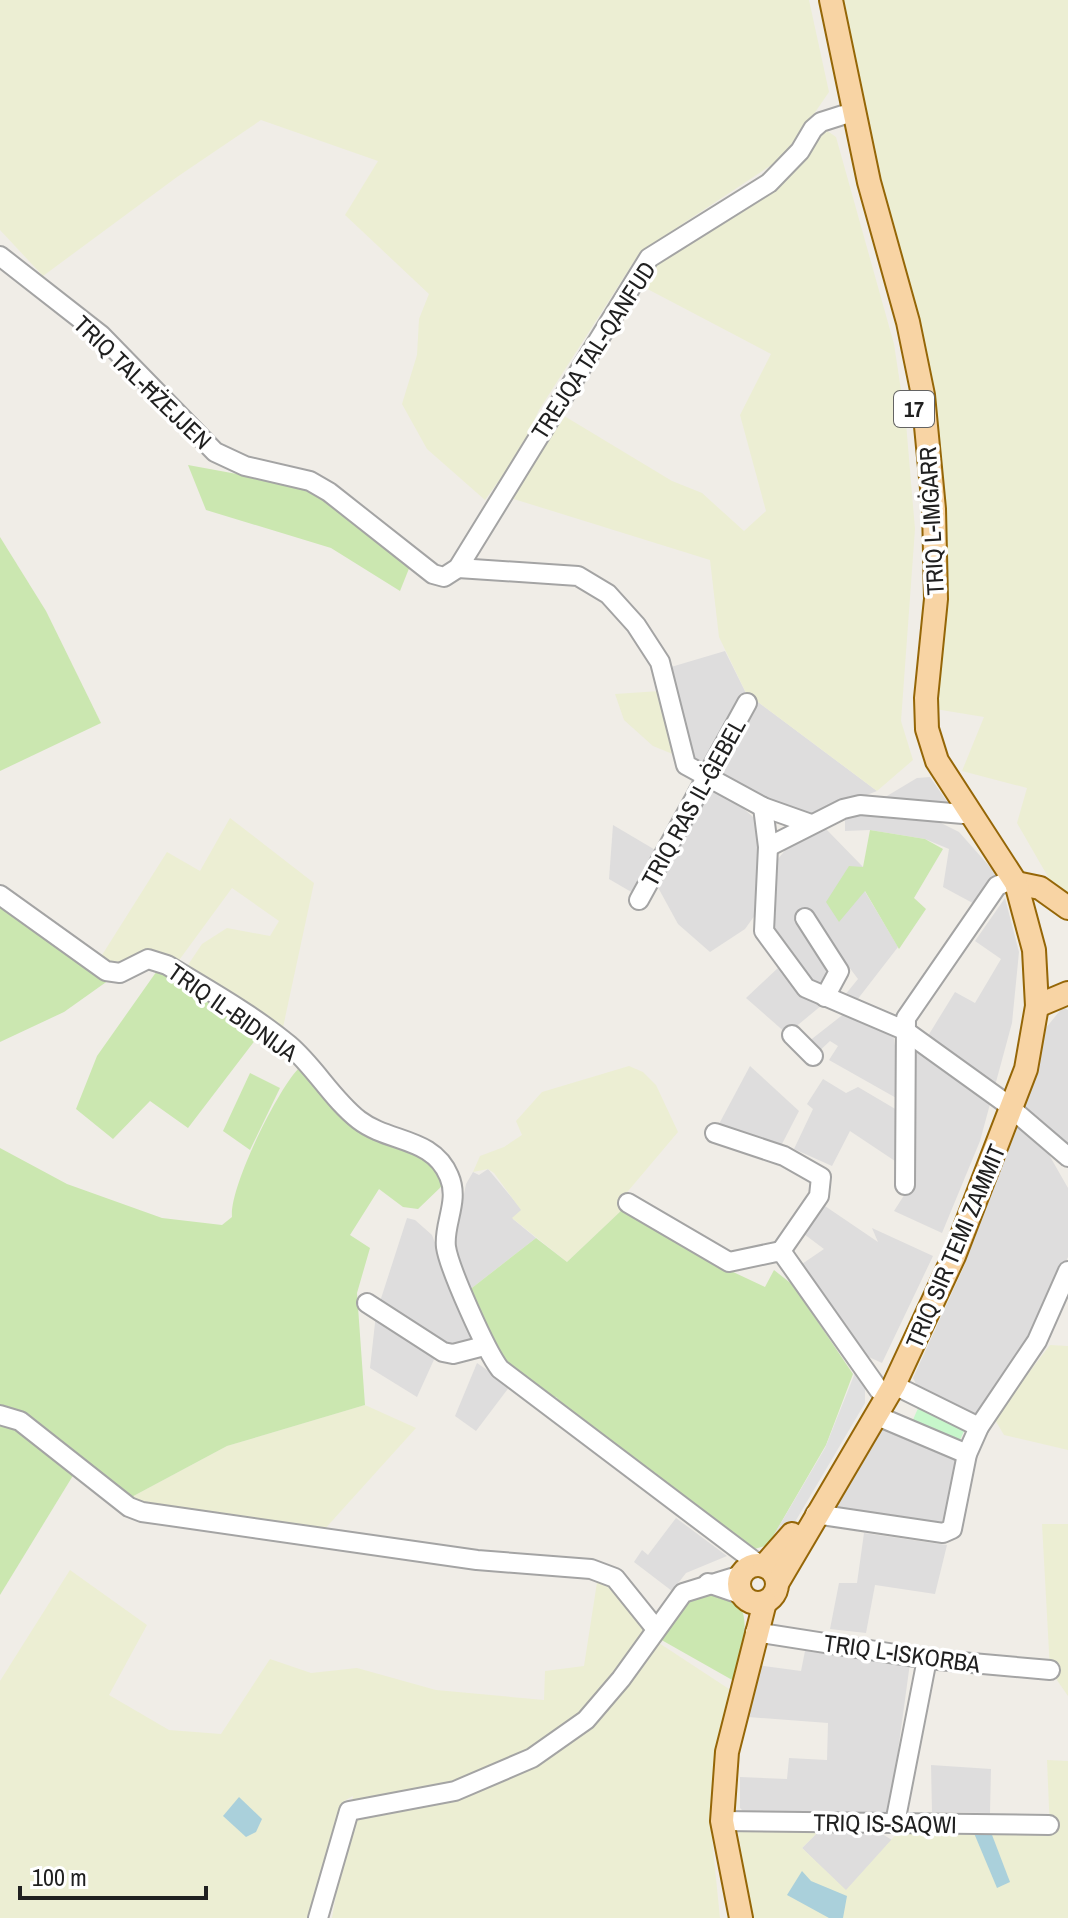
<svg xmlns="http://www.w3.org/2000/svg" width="1068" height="1918" font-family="'Archivo Narrow',sans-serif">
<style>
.residential{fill:#dedddd}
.farmland{fill:#eceed3}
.grass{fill:#cbe7b0}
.park{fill:#c7f7cb}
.parking{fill:#e0e0e0}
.water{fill:#aad0db}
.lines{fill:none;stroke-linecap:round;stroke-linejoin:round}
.minor-casing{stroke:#a4a4a4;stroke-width:22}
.major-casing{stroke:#956607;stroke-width:26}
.minor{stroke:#fff;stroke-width:18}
.major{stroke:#f8d4a4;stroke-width:22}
.labels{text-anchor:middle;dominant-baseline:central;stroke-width:7;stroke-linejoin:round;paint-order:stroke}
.shield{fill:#fff;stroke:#636363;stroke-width:2}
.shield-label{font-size:22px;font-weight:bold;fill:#202020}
.street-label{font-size:24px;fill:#202020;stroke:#fff}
</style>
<rect width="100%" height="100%" fill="#f0ede7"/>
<g class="residential">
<polygon points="725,651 746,693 705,768 696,764 671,667"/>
<polygon points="754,699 877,791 807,818 773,804 715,772"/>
<polygon points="930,777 948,803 882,799 917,778"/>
<polygon points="712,781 761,824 760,908 745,929 710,952 678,924 655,882"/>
<polygon points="923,814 959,832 998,876 980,907 943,887 949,849 925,839 870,830 845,831 845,815"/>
<polygon points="613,825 657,851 633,893 609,879"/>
<polygon points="826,829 863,867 849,867 832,894 839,921 864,890 898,947 857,1000 845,995 858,979 816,923 835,971 825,986 815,983 773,925 778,859 791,843"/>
<polygon points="1005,898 1019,952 1012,1023 980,1141 942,1233 894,1211 910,1186 915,1057 955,992 975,1003 1001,959 975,941"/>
<polygon points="780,966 794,989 822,1005 787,1034 746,998"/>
<polygon points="1063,1007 1068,1010 1068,1146 1021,1107 1045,1029"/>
<polygon points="845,1013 893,1034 898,1063 898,1099 829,1060 838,1046 830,1041 817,1053 808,1042"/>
<polygon points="750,1066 799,1111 782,1144 719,1124"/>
<polygon points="823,1079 846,1093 858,1087 897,1110 895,1161 850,1131 832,1166 794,1149 813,1109 807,1104"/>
<polygon points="1019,1122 1044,1146 1068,1188 1068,1257 1032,1346 983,1412 974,1414 917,1386 913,1378 965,1264 966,1236 1009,1128"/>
<polygon points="488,1169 522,1210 513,1219 536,1238 468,1291 452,1253 466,1184 473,1172 479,1175"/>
<polygon points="819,1202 878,1242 872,1228 933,1256 882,1363 860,1353 802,1264 824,1249 800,1231"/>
<polygon points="407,1218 415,1220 432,1235 472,1339 437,1353 417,1397 370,1368 376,1314"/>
<polygon points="477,1363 510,1386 476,1431 455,1416"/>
<polygon points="877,1427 960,1461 949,1526 837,1513 833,1506"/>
<polygon points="676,1518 727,1556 686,1573 672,1591 634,1562 642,1550 648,1555"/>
<polygon points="864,1533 947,1545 935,1594 875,1585 866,1633 830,1629 839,1583 857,1583"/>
<polygon points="806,1646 910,1663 889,1817 745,1813 740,1808 740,1777 787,1779 789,1758 827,1760 828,1723 748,1717 757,1665 801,1671"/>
<polygon points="931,1765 991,1769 990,1813 932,1812"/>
<polygon points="821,1829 877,1831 892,1840 846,1891 802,1848"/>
</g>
<g class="farmland">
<polygon points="0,0 809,0 829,92 785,156 640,252 539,410 518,454 485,500 427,449 402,404 417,355 419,319 429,294 345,215 378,161 261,120 177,177 43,276 0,230"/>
<polygon points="841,0 1068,0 1068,902 1055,889 1017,823 1027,788 962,771 984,717 929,708 931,385 908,274 895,256"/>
<polygon points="826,130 836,137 894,344 906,423 915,529 901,721 913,760 877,791 746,693 719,637 710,560 501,495 556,411 672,481 702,493 744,531 766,511 740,415 771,354 636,283 694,232 774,188"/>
<polygon points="660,691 675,755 653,746 624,720 615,694"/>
<polygon points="230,818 314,883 282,1032 189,973 188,965 202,944 227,928 270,936 279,921 232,888 177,963 97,963 167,852 200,871"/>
<polygon points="629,1066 643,1072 656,1085 678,1132 618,1203 624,1208 567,1262 512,1218 521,1210 494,1173 488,1169 473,1172 480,1156 504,1147 522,1135 516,1121 542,1092"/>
<polygon points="1050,1345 1068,1346 1068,1450 1004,1435 994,1418"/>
<polygon points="365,1405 416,1428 323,1531 146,1507 126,1500 227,1446"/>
<polygon points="1042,1524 1068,1524 1068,1696 1050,1670"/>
<polygon points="70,1570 147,1625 109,1695 169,1730 221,1734 270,1659 311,1673 357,1668 436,1690 544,1700 545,1671 584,1666 598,1576 659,1643 729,1689 710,1819 720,1918 332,1918 353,1796 344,1801 314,1918 0,1918 0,1681"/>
<polygon points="1047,1760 1068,1761 1068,1918 753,1918 738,1832 821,1829 802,1848 846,1890 901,1829 1050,1832"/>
</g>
<g class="grass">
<polygon points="188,465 318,489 410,566 400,591 331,548 206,510"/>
<polygon points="0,537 46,611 101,723 0,771"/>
<polygon points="870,830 925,839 943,849 914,898 926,909 899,949 865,891 839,922 826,902 849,866 863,867"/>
<polygon points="0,900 109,980 64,1012 0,1042"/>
<polygon points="159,968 259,1035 188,1128 150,1101 113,1139 76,1109 97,1056"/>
<path d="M298 1069 333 1105 435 1163 443 1185 418 1209 403 1207 379 1189 350 1235 370 1248 357 1293 365 1405 227 1446 126 1500 0 1410V1148L67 1184 162 1218 222 1225 232 1217C229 1188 277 1091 298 1069Z"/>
<polygon points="250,1073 280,1088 250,1150 223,1131"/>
<polygon points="624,1208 697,1255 765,1287 774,1270 793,1285 853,1374 826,1445 768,1545 751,1550 570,1413 556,1397 545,1400 498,1361 468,1291 536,1238 567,1262"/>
<polygon points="0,1419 77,1469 0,1595"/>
<path d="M701 1593C765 1593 742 1639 734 1681L658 1638 688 1598Z"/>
</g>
<polygon class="park" points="919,1406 966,1427 958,1444 912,1422"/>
<polygon class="parking" points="855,1373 865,1388 865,1403 785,1539 770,1550 760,1550 768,1545 825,1448"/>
<g class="water">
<polygon points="239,1797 262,1819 256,1832 246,1837 223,1816"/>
<polygon points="971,1826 989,1827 1010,1882 997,1888"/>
<polygon points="802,1871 811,1881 847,1896 843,1918 829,1918 787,1895"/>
</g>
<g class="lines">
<g class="minor-casing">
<g id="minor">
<polyline points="0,256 101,335 215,452 245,466 310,481 329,492 433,574 444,577 458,568 649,258 769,183 800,151 813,129 821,122 843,115"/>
<polyline points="458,568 578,576 608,594 636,625 660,662 686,765 763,807 811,824"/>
<polyline points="763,807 768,847 764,931 806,988 904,1030 1004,1102"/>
<polyline points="768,847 843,809 860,805 963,814"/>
<path d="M0 895 106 971 120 973 148 959 167 965C207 989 253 1015 289 1045 315 1067 332 1099 359 1120 389 1143 433 1137 449 1176 460 1201 443 1224 446 1247 449 1268 486 1351 500 1369L758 1564"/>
<polyline points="639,900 747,703"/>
<polyline points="805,918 839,971 825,997"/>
<polyline points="792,1035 813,1056"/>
<polyline points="1012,1109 1068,1157"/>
<polyline points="715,1133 784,1156 821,1177 819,1196 781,1251"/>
<polyline points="905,1185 906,1018 997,886 1008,881 1016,883"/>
<polyline points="628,1203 729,1262 781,1251 879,1390 888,1396"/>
<polyline points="367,1303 443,1352 453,1354 484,1346"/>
<polyline points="894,1385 979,1427"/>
<polyline points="0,1415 20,1421 129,1507 142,1512 477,1560 591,1569 615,1578 656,1629"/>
<polyline points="875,1415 967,1454"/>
<polyline points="815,1514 943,1533 952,1529 967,1454 979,1427 1037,1341 1068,1271"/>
<polyline points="708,1583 743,1595"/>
<polyline points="755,1632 927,1659 1050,1670"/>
<polyline points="722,1821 1049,1825"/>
<polyline points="895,1823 927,1659"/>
<polyline points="318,1918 349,1811 455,1791 532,1758 586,1720 621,1679 683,1593 741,1575"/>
</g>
</g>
<g class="major-casing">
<g id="major">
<polyline points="1016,883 1040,888 1068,908"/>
<polyline points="1037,1006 1068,993"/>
<circle cx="758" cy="1584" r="19"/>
<polyline points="764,1566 792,1534"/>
<polyline points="778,1582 894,1385 954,1256 1026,1069 1037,1006 1034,950 1016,883 937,761 927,729 926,698 936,599 934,509 923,395 908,322 869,182 831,0"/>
<polyline points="741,1918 722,1821 727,1752 765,1602"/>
</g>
</g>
<use href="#minor" class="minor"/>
<use href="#major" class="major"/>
</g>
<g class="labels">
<rect class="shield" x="894" y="391" width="40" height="36" rx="6"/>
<g class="shield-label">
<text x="914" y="409">17</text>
</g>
<g class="street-label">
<text transform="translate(593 350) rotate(-57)">TREJQA TAL-QANFUD</text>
<text transform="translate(143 382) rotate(44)">TRIQ TAL-ĦŻEJJEN</text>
<text transform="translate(931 521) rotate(-93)">TRIQ L-IMĠARR</text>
<text transform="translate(693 802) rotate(-61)">TRIQ RAS IL-ĠEBEL</text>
<text transform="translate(233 1012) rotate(35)">TRIQ IL-BIDNIJA</text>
<text transform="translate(955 1246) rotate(-67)">TRIQ SIR TEMI ZAMMIT</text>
<text transform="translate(902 1653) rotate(8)">TRIQ L-ISKORBA</text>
<text transform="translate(885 1823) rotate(1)">TRIQ IS-SAQWI</text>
</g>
</g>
<path d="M20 1886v12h186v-12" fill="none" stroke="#202020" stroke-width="4"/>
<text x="32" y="1886" font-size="24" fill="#202020" stroke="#ffffff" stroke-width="6" paint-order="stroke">100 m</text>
</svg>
